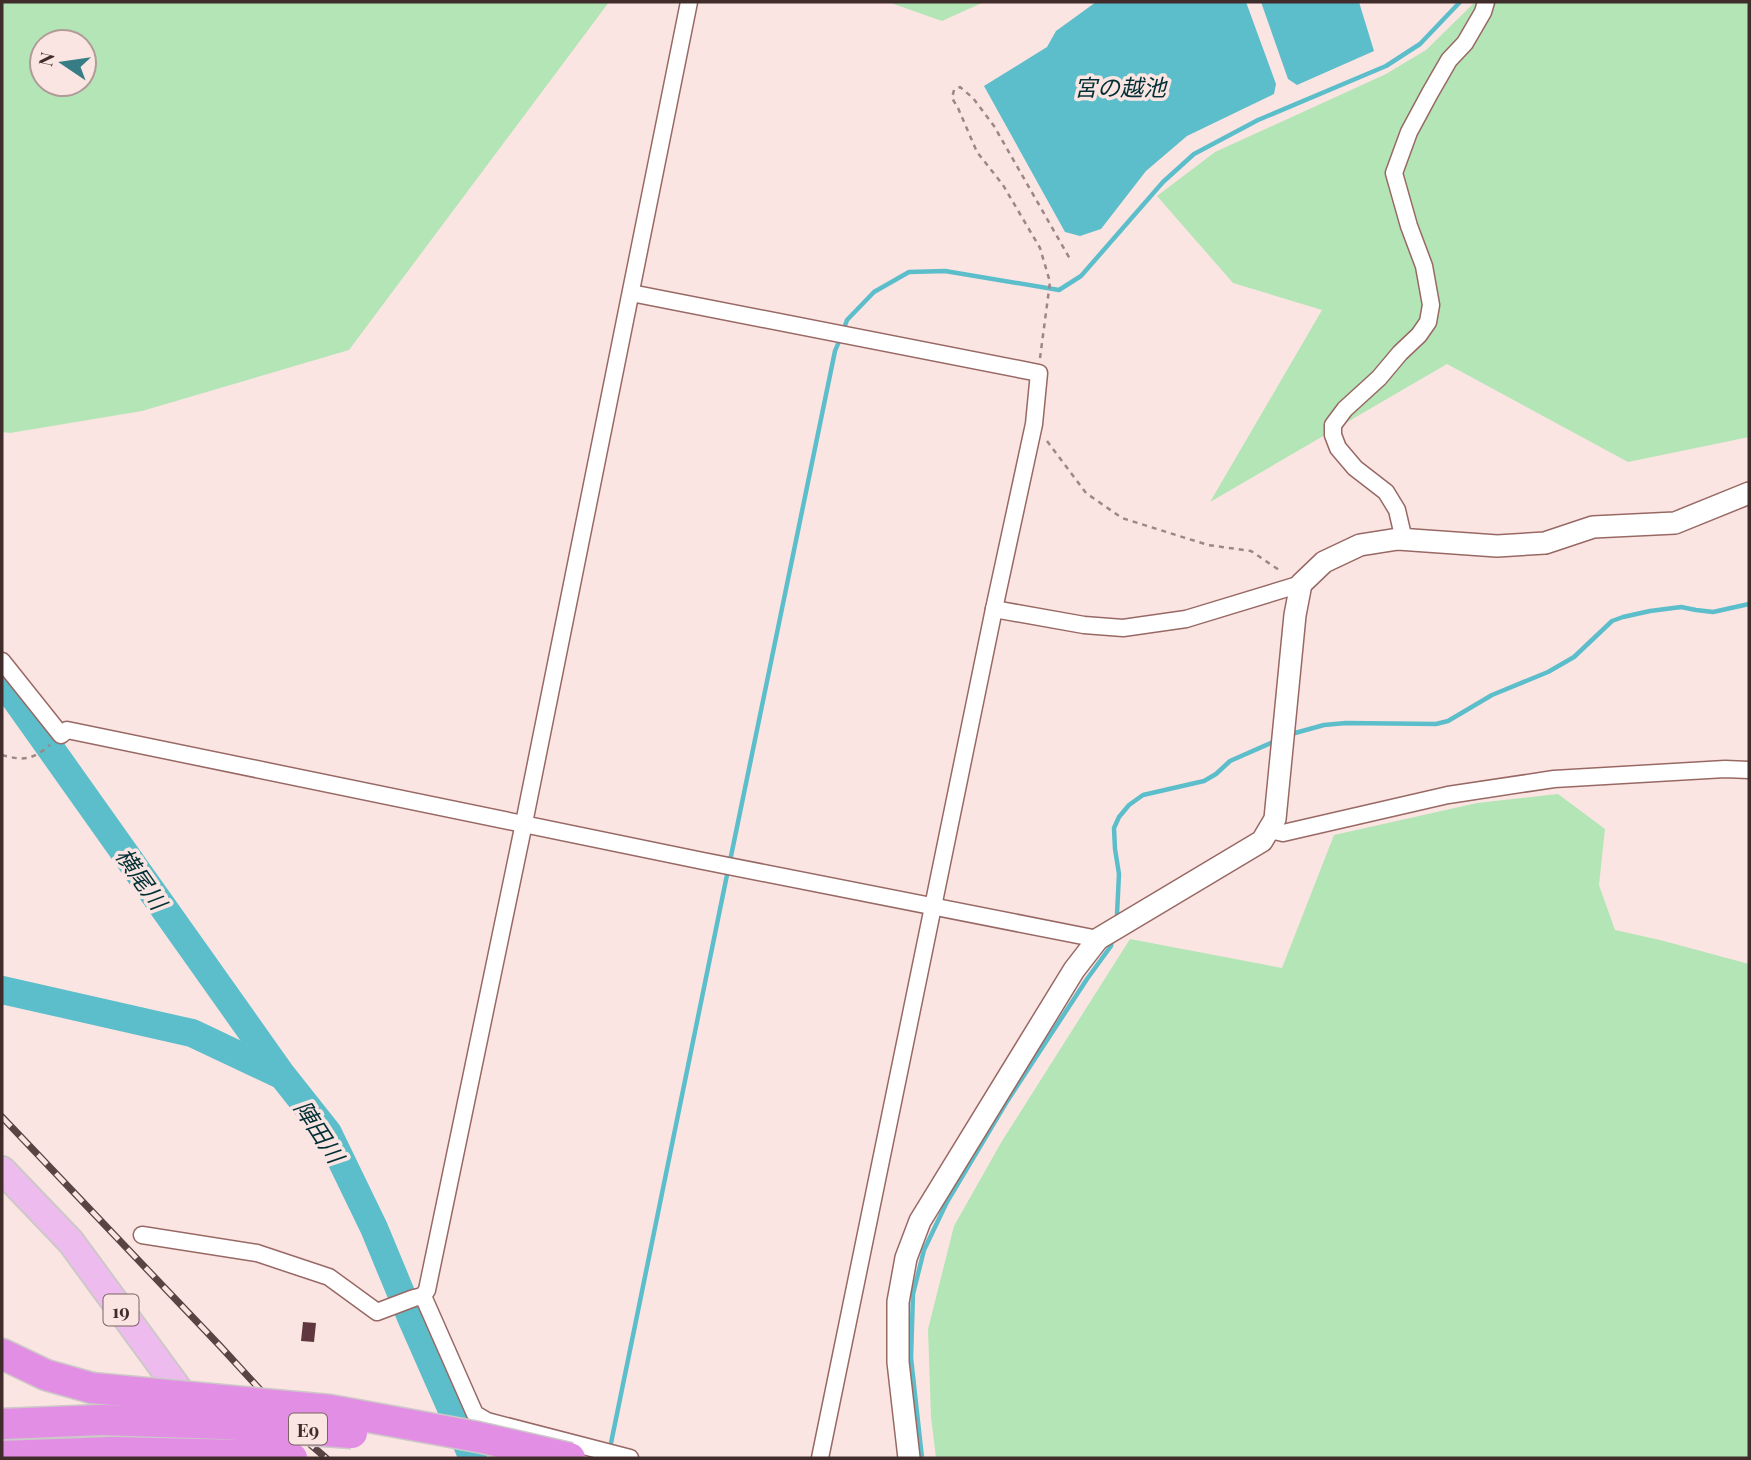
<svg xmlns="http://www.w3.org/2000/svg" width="1751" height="1460" font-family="'Playfair Display','Noto Sans JP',serif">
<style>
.green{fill:#b3e5b6;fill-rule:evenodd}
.water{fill:#5cbeca}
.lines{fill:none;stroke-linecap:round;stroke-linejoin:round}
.stream{stroke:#5cbeca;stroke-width:4.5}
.river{stroke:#5cbeca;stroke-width:28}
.building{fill:#60363f}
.minor-casing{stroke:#986964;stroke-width:19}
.tertiary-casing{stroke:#986964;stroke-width:24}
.primary-casing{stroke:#cdc8c8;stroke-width:30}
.motorway-casing{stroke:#cdc8c8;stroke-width:33}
.path{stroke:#9c8784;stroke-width:2.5;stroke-dasharray:5 5;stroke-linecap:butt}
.minor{stroke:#fff;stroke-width:16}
.tertiary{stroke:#fff;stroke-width:21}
.primary{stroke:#eebbef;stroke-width:26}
.motorway{stroke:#e28ee4;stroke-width:30}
.rail-casing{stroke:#584442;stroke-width:7}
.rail{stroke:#fbe5e2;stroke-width:4.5;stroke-dasharray:13;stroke-linecap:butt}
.motorway-bridge-casing{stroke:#cdc8c8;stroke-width:33;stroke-linecap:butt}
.motorway-bridge{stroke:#e28ee4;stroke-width:30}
.labels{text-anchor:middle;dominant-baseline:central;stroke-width:7;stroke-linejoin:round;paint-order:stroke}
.shield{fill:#fbe5e2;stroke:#786461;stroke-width:2}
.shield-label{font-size:19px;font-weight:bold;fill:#402c2a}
.water-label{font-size:23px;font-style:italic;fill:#003035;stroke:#fbe5e2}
</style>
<rect width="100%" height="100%" fill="#fbe5e2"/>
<g class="green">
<path d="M2 2H609L349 350 142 411 10 433 2 432ZM42 42H84V84H42Z"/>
<polygon points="888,2 984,2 942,21"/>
<polygon points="1475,2 1749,2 1749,437 1628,462 1447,364 1210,502 1322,310 1233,283 1157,196 1215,152 1386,74 1426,50"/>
<polygon points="1558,794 1605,829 1599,885 1615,930 1660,940 1749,964 1749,1458 936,1458 931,1417 928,1329 954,1226 1002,1141 1130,939 1282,968 1334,835 1477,803"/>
</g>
<g class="water">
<polygon points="1096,2 1246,2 1276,84 1274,94 1187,136 1146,171 1101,229 1080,236 1065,232 984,86 1047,47 1056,31"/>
<polygon points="1261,2 1359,2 1374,51 1297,85 1288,79"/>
</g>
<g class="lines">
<g class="stream">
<polyline points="843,331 847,320 874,292 909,272 945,271 1059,290 1081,276 1163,182 1194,154 1258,120 1386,66 1420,44 1460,2"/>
<polyline points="1295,733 1324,725 1346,723 1436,724 1448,721 1492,695 1548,672 1574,657 1612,621 1623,617 1650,611 1681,607 1696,610 1713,612 1749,604"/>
<polyline points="730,861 835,351 840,339"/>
<polyline points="1117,914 1119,874 1115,849 1114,828 1119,817 1129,805 1143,795 1204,781 1216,774 1230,761 1273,742"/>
<polyline points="610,1448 728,870"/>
<polyline points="922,1458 911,1358 913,1294 924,1250 947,1202 1006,1103 1087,979 1111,946 1112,940"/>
</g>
<g class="river">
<polyline points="2,680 282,1075 328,1133 374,1228 410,1315 473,1458"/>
<polyline points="2,990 192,1033 279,1074"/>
</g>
</g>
<polygon class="building" points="303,1322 316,1323 314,1342 301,1341"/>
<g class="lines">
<g class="minor-casing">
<g id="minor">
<polyline points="631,293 1039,373 1034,424 994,609 820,1458"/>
<polyline points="1404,540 1397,510 1386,492 1355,468 1338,448 1333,435 1333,425 1345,409 1379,378 1400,353 1419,335 1428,322 1431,305 1424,266 1409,226 1394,173 1409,132 1430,93 1449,60 1465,43 1483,12 1486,2"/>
<polyline points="994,609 1084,625 1123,628 1186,619 1301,584"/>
<polyline points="2,661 61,735 67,730 703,861 1098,939"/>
<polyline points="1270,830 1283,833 1448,795 1554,779 1725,769 1749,770"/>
<polyline points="142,1235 257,1253 329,1277 377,1312 414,1298 423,1296"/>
<polyline points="630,1458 487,1421 475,1414 423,1296 427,1290 524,823 689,2"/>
</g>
</g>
<g class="tertiary-casing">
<polyline id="tertiary" points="909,1458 898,1362 898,1302 906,1258 920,1221 1074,970 1098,939 1262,841 1275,819 1295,615 1301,584 1324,562 1360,545 1398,539 1497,546 1545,543 1593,527 1675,523 1749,493"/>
</g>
<g class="primary-casing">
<polyline id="primary" points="2,1170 71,1242 193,1409"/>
</g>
<g class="motorway-casing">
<g id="motorway">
<polyline points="2,1354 46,1375 92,1388"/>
<polyline points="2,1424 101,1420"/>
<polyline points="2,1456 113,1452"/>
</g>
</g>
<g class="path">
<polyline points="1040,358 1050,282 1040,248 1003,185 977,152 958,108 952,98 954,90 960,87 973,98 994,126 1070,259"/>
<polyline points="1047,441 1086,493 1122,518 1208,545 1251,551 1282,572"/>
<path d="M2 755C24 761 32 760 50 745"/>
</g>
<use href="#minor" class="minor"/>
<use href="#tertiary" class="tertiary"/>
<use href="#primary" class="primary"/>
<use href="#motorway" class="motorway"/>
<g class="rail-casing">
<polyline id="rail" points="2,1117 221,1347 311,1445 326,1458"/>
</g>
<use href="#rail" class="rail"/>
<g class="motorway-bridge-casing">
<g id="motorway-bridge">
<polyline points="92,1388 330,1410 478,1437 570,1458"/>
<polyline points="101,1420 224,1424 352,1433"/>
<polyline points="113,1452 242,1455 292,1458"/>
</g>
</g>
<use href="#motorway-bridge" class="motorway-bridge"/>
</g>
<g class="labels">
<g class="shield">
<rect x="103.5" y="1294.5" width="35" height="31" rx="5"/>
<rect x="289" y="1413.5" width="38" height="31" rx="5"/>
</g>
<g class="shield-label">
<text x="121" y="1310">19</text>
<text x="308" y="1429">E9</text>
</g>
<g class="water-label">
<text x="1120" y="86">宮の越池</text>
<text transform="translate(142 878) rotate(55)">横尾川</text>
<text transform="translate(320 1131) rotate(57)">陣田川</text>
</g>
</g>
<rect width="1751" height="1460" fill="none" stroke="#402c2a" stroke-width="7"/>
<g transform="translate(63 63) rotate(283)"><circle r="33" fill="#fbe5e2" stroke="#b09b98" stroke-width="2"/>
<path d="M0-5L12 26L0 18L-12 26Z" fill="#367d86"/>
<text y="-10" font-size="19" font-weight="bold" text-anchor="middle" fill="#402c2a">N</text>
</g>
</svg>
